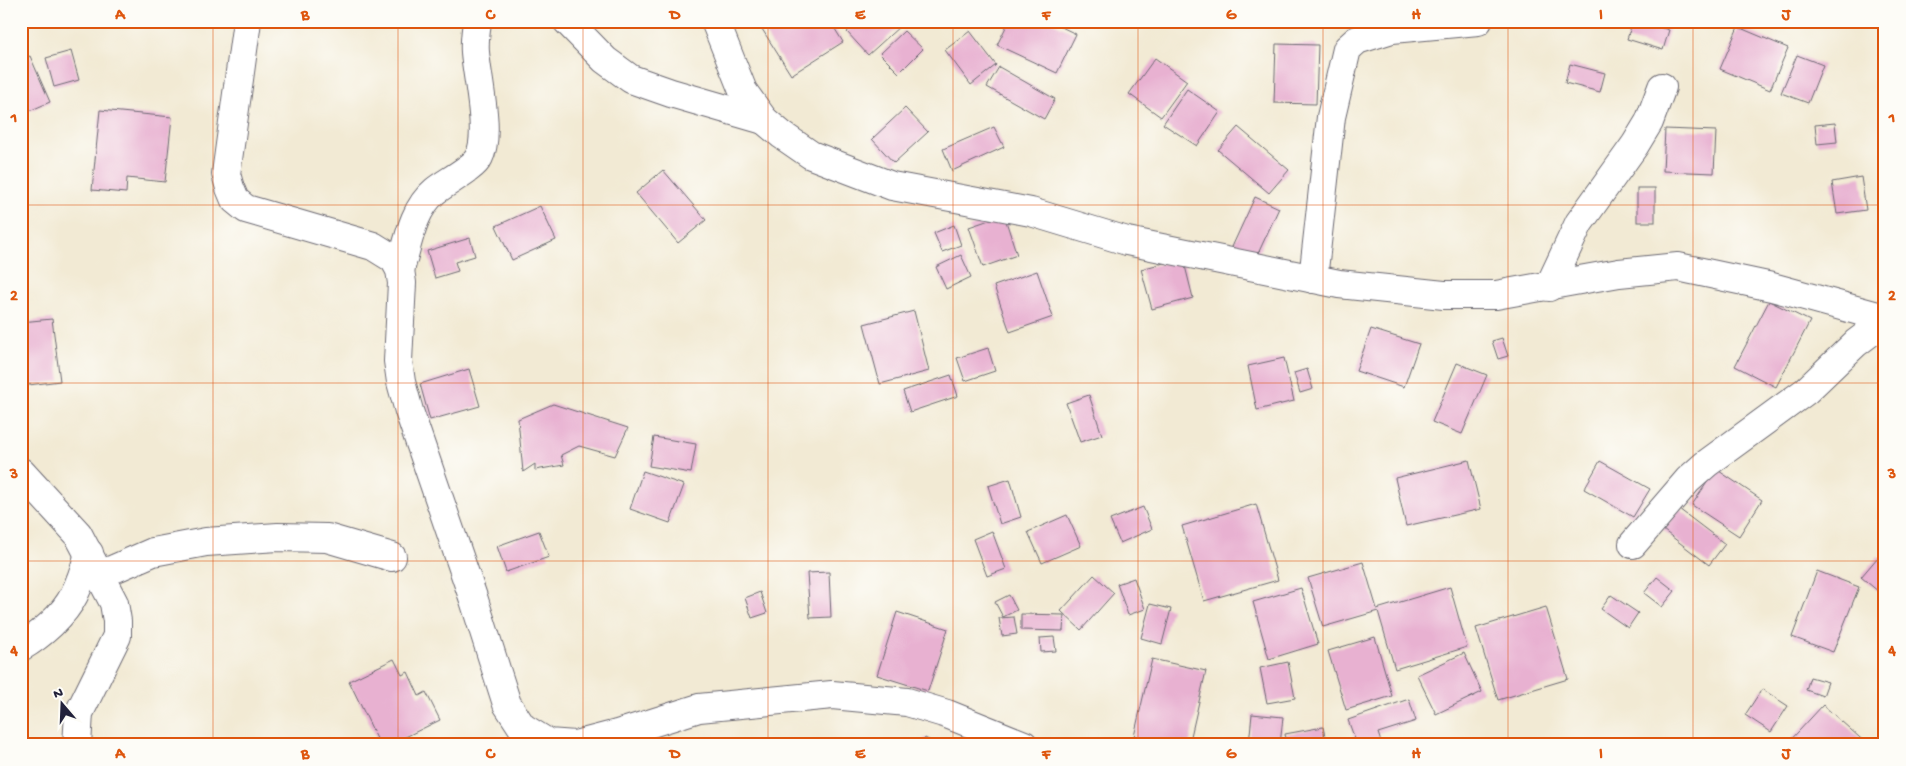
<svg xmlns="http://www.w3.org/2000/svg" width="1906" height="766" font-family="'Gochi Hand',sans-serif">
<style>
.building{fill:#e8b1d1}
.lines{fill:none;stroke-linecap:round;stroke-linejoin:round}
.minor-casing{stroke:#6b6871;stroke-width:30}
.minor{stroke:#fff;stroke-width:28}
.grid{fill:none;stroke:#de560e;stroke-width:1;stroke-opacity:0.55}
.neatline{fill:none;stroke:#de560e;stroke-width:2}
.grid-label{font-size:16px;text-anchor:middle;font-weight:bold;fill:#de560e}
</style>
<rect width="100%" height="100%" fill="#fdfcf7"/>
<filter id="ink" filterUnits="userSpaceOnUse"><feTurbulence type="fractalNoise" baseFrequency=".02" numOctaves="2"/><feDisplacementMap in="SourceGraphic" scale="10" xChannelSelector="R" yChannelSelector="G"/><feConvolveMatrix kernelMatrix="1 2 1 2 8 2 1 2 1" color-interpolation-filters="sRGB"/></filter>
<filter id="wash" filterUnits="userSpaceOnUse"><feTurbulence type="fractalNoise" baseFrequency=".0096" numOctaves="4" result="noise"/><feDisplacementMap in="SourceGraphic" scale="20" xChannelSelector="R" yChannelSelector="G"/><feGaussianBlur stdDeviation="1.12" result="paint"/><feColorMatrix in="noise" values="0 0 0 0 0 0 0 0 0 0 0 0 0 0 0 0 0 1.4 0 .05"/><feComposite in="paint" operator="in"/></filter>
<g filter="url(#wash)">
<rect width="100%" height="100%" fill="#f2ead4"/>
<g id="blocks">
<g class="building">
<polygon points="757,21 830,21 843,42 791,75"/>
<polygon points="859,21 896,21 900,26 868,55 847,32"/>
<polygon points="1009,21 1049,21 1076,34 1057,73 997,45"/>
<polygon points="1633,21 1639,21 1669,30 1663,50 1627,39"/>
<polygon points="1738,27 1788,48 1770,90 1720,69"/>
<polygon points="904,31 923,49 899,73 880,54"/>
<polygon points="970,31 996,65 971,85 945,50"/>
<polygon points="1276,44 1318,45 1316,104 1274,103"/>
<polygon points="71,51 79,80 54,87 46,58"/>
<polygon points="1797,55 1823,65 1808,103 1781,93"/>
<polygon points="30,56 50,102 27,112 21,98 21,59"/>
<polygon points="1155,58 1187,81 1161,117 1129,94"/>
<polygon points="1570,64 1605,73 1600,92 1565,83"/>
<polygon points="999,67 1055,99 1044,119 987,87"/>
<polygon points="1187,89 1220,112 1197,146 1163,124"/>
<polygon points="905,108 928,132 894,163 872,139"/>
<polygon points="100,110 172,117 165,182 127,178 126,193 92,190"/>
<polygon points="1835,123 1837,142 1817,144 1815,125"/>
<polygon points="994,127 1004,147 952,171 943,149"/>
<polygon points="1238,127 1289,170 1269,193 1218,150"/>
<polygon points="1665,129 1716,131 1714,173 1663,171"/>
<polygon points="663,170 706,220 678,243 636,193"/>
<polygon points="1861,177 1866,210 1837,214 1832,182"/>
<rect x="1637" y="188" width="18" height="34"/>
<polygon points="1255,197 1279,208 1256,258 1232,247"/>
<polygon points="540,206 556,240 512,260 496,226"/>
<polygon points="1004,215 1017,255 983,267 969,227"/>
<polygon points="954,225 961,245 942,252 934,233"/>
<polygon points="470,238 475,256 455,262 458,271 435,278 427,251"/>
<polygon points="961,255 971,277 946,289 936,267"/>
<polygon points="1183,258 1193,298 1152,309 1141,269"/>
<polygon points="1037,271 1053,317 1010,332 994,286"/>
<polygon points="1769,301 1810,321 1776,387 1735,366"/>
<polygon points="914,311 929,371 880,384 864,324"/>
<polygon points="52,319 60,381 21,386 21,322"/>
<polygon points="1371,329 1419,344 1404,387 1356,371"/>
<polygon points="1502,338 1508,356 1498,359 1492,341"/>
<polygon points="988,348 995,371 965,381 957,358"/>
<polygon points="1284,358 1294,401 1257,410 1248,366"/>
<polygon points="1457,363 1487,375 1462,434 1432,422"/>
<polygon points="469,369 480,406 430,420 420,384"/>
<polygon points="1307,369 1313,389 1300,393 1294,373"/>
<polygon points="951,375 958,396 910,412 903,391"/>
<polygon points="1089,395 1102,435 1080,442 1066,403"/>
<polygon points="553,404 628,428 615,456 579,446 561,455 564,465 535,470 535,464 523,472 518,419"/>
<polygon points="654,437 696,444 691,473 649,466"/>
<polygon points="1469,460 1481,509 1406,526 1395,478"/>
<polygon points="1600,461 1650,489 1633,517 1584,489"/>
<polygon points="1716,469 1762,500 1739,536 1692,505"/>
<polygon points="643,471 684,485 670,523 630,509"/>
<polygon points="1010,479 1021,517 1000,524 988,486"/>
<polygon points="1256,504 1278,580 1204,601 1182,526"/>
<polygon points="1143,507 1152,529 1120,543 1110,520"/>
<polygon points="1679,509 1725,544 1709,565 1663,530"/>
<polygon points="1067,515 1081,546 1042,563 1028,532"/>
<polygon points="539,531 549,557 506,572 497,546"/>
<polygon points="992,531 1006,569 987,576 973,539"/>
<polygon points="1878,557 1885,563 1885,597 1861,577"/>
<polygon points="1363,562 1377,609 1450,587 1467,647 1395,669 1378,611 1323,627 1308,578"/>
<polygon points="1817,571 1859,587 1833,652 1792,637"/>
<polygon points="829,572 831,617 810,618 807,573"/>
<polygon points="1094,575 1114,593 1081,630 1061,611"/>
<polygon points="1657,577 1675,591 1662,607 1644,593"/>
<polygon points="1134,578 1145,609 1128,615 1117,584"/>
<polygon points="1301,588 1318,644 1269,659 1253,602"/>
<polygon points="760,592 767,613 752,618 745,598"/>
<polygon points="1009,595 1017,610 1003,617 995,602"/>
<polygon points="1611,595 1638,613 1628,628 1601,609"/>
<polygon points="1150,604 1171,609 1162,644 1141,638"/>
<polygon points="1546,607 1568,679 1498,700 1476,628"/>
<polygon points="897,612 948,629 928,691 877,675"/>
<polygon points="1021,614 1064,615 1063,631 1021,630"/>
<polygon points="1014,617 1017,634 1002,636 999,618"/>
<polygon points="1054,637 1056,651 1041,652 1040,638"/>
<polygon points="1375,637 1392,696 1346,710 1328,651"/>
<polygon points="1464,653 1482,692 1436,714 1417,675"/>
<polygon points="394,659 402,675 408,672 419,696 426,692 440,720 389,745 380,745 349,681"/>
<polygon points="1152,659 1206,671 1189,745 1132,745"/>
<polygon points="1288,662 1295,698 1267,703 1260,668"/>
<polygon points="1810,677 1828,682 1823,696 1806,690"/>
<polygon points="1762,689 1788,706 1771,732 1745,715"/>
<polygon points="1409,699 1416,721 1378,733 1382,745 1357,745 1348,720"/>
<polygon points="1823,705 1868,745 1786,745"/>
<polygon points="1252,714 1283,717 1280,745 1249,744"/>
<polygon points="1323,727 1327,745 1287,745 1285,734"/>
<polygon points="925,738 938,745 921,745"/>
</g>
</g>
</g>
<g filter="url(#ink)">
<use href="#blocks" fill-opacity="0" stroke="#6b6871" stroke-width="1"/>
<g class="lines">
<g class="minor-casing">
<g id="minor">
<polyline points="247,21 226,174 230,188 235,200 246,209 373,246 394,259 400,270 402,283 398,361 401,382 409,411 474,600 507,704 522,727 548,743 575,745 617,734 699,708 832,695 907,702 947,714 1024,745"/>
<polyline points="567,21 605,60 631,79 671,93 764,120"/>
<polyline points="715,21 743,91 764,120 782,135 811,155 892,186 1031,212 1127,241 1339,284 1444,295 1496,295 1619,273 1678,267 1772,287 1885,318"/>
<path d="M400 270C408 244 412 210 435 191 446 182 474 168 479 157 491 134 477 78 475 52 474 42 476 31 477 21"/>
<polyline points="1313,279 1331,117 1347,49 1357,40 1392,29 1478,21"/>
<polyline points="1549,287 1579,223 1635,145 1649,122 1662,87"/>
<polyline points="21,472 78,534 114,603 117,621 117,636 79,713 77,745"/>
<polyline points="1633,544 1688,480 1706,464 1806,391 1856,343 1885,321"/>
<polyline points="100,575 153,552 206,542 278,537 327,538 392,557"/>
<path d="M21 647C41 635 64 615 74 595 81 581 85 568 89 553"/>
</g>
</g>
<use href="#minor" class="minor"/>
</g>
</g>
<path class="grid" d="M213 21V745M398 21V745M583 21V745M768 21V745M953 21V745M1138 21V745M1323 21V745M1508 21V745M1693 21V745M21 205H1885M21 383H1885M21 561H1885"/>
<rect width="1906" height="766" fill="none" stroke="#fdfcf7" stroke-width="55"/>
<g transform="translate(62 704) rotate(341)" stroke="#fdfcf7" stroke-width="4" paint-order="stroke">
<path d="M0-4L9 19L0 12L-9 19Z" fill="#22223b"/>
<text y="-8" font-size="14" font-weight="bold" text-anchor="middle" fill="#22223b">N</text>
</g>
<rect x="28" y="28" width="1850" height="710" class="neatline"/>
<g class="grid-label">
<text x="120" y="19">A</text>
<text x="305" y="19">B</text>
<text x="490" y="19">C</text>
<text x="675" y="19">D</text>
<text x="860" y="19">E</text>
<text x="1046" y="19">F</text>
<text x="1231" y="19">G</text>
<text x="1416" y="19">H</text>
<text x="1601" y="19">I</text>
<text x="1786" y="19">J</text>
<text x="14" y="122">1</text>
<text x="1892" y="122">1</text>
<text x="14" y="300">2</text>
<text x="1892" y="300">2</text>
<text x="14" y="478">3</text>
<text x="1892" y="478">3</text>
<text x="14" y="655">4</text>
<text x="1892" y="655">4</text>
<text x="120" y="758">A</text>
<text x="305" y="758">B</text>
<text x="490" y="758">C</text>
<text x="675" y="758">D</text>
<text x="860" y="758">E</text>
<text x="1046" y="758">F</text>
<text x="1231" y="758">G</text>
<text x="1416" y="758">H</text>
<text x="1601" y="758">I</text>
<text x="1786" y="758">J</text>
</g>
</svg>
